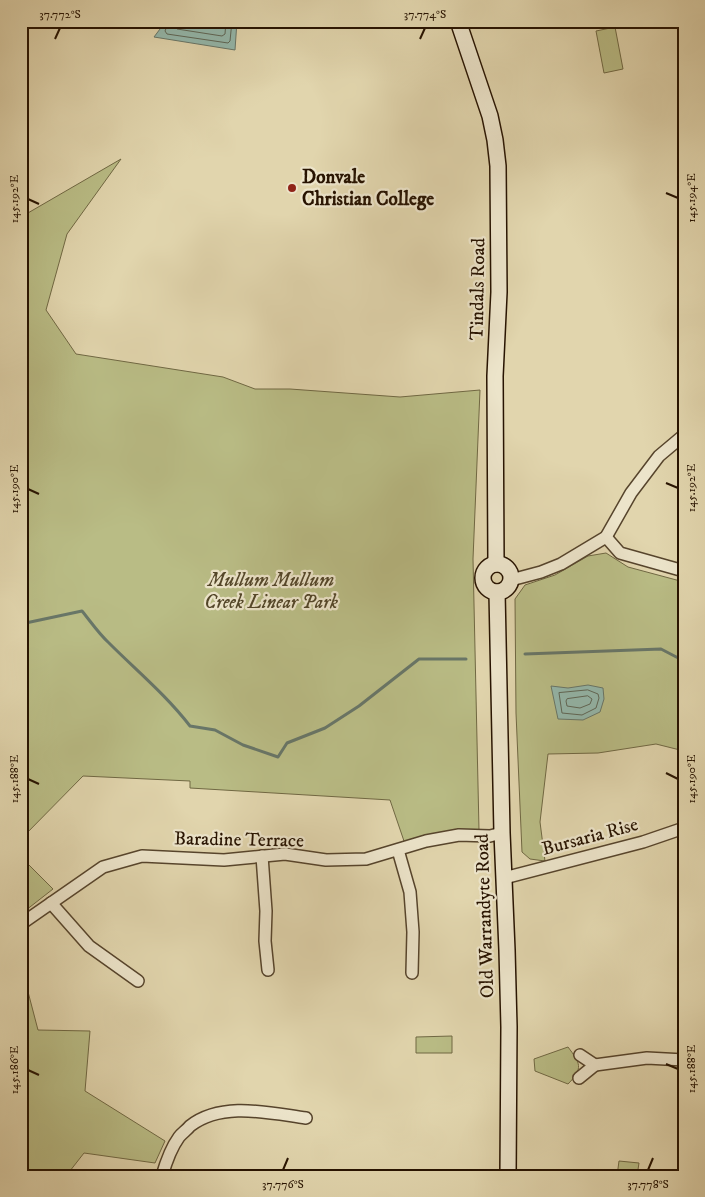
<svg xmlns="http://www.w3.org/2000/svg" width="705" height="1197" font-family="'IM FELL DW Pica',serif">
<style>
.green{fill:#b9bc85;stroke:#706843}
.water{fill:#94b8ac;stroke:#687668}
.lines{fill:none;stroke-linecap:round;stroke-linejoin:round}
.shore{stroke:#5e6656;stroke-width:1}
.stream{stroke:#687668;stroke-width:3}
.minor-casing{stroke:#56442c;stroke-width:14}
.secondary-casing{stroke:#271301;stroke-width:18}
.minor{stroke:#ece4ca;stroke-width:11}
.secondary{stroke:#ece4ca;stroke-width:15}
.ticks{fill:none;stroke:#271301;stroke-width:2}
.poi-dot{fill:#8f2418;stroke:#ece4ca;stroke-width:2}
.labels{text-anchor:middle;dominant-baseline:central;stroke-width:4.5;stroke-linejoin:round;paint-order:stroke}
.poi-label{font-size:19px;font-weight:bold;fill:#271301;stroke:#ece4ca;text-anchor:start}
.street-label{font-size:19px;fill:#271301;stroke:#ece4ca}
.park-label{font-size:19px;font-style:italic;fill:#534629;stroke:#ece4ca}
.neatline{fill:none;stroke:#271301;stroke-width:2}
.ticks-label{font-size:12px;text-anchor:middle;fill:#271301}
</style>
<rect width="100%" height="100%" fill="#e1d5ad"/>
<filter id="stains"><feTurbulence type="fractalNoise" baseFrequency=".004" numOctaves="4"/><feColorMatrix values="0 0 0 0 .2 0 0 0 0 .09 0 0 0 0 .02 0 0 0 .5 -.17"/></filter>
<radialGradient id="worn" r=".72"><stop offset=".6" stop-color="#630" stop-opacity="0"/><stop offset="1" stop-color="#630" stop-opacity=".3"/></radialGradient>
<g class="green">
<polygon points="615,27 623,69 604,73 596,31"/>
<polygon points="121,159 67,234 46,310 76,354 223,377 255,389 290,389 400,397 480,390 473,559 479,830 405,844 390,800 190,788 190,781 83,776 21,839 21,217"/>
<polygon points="606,553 628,567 684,582 684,751 656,744 598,753 548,754 540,822 545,861 530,859 522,852 516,713 515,599 525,585 555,575 588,556"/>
<polygon points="21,857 53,889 21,914"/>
<polygon points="21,965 38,1030 90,1031 85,1091 165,1141 155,1163 84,1153 66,1176 21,1176"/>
<polygon points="452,1036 452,1053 416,1053 416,1037"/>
<path d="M568 1047C580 1063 584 1068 568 1084L535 1071 534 1059Z"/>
<polygon points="619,1161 639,1163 637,1176 617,1176"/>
</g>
<g class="water">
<polygon points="166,21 237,21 235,50 154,37"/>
<polygon points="588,685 603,688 604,699 600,712 583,720 558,719 551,686 568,688"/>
</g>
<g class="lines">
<g class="shore">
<polyline points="169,21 165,31 167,34 228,43 230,41 232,21"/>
<polyline points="176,21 175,27 177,29 222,36 225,34 226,21"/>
<polygon points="588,690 598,694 599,698 596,708 582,715 562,713 559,693"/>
<polygon points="588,696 592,699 590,704 580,708 567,706 566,701 567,699"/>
</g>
<g class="stream">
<path d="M21 624 82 611C91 622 99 634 109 643 137 671 166 695 190 726L215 730 243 745 278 757 287 743 325 728 359 706 419 659H466"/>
<polyline points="525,654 661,649 684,661"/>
</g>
<g class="minor-casing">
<g id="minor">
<polyline points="606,537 620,553 684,571"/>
<polyline points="511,580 541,572 561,564 606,537 631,493 659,456 684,435"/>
<polyline points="398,850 410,892 413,932 412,973"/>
<polyline points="262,856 266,911 265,941 268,970"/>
<polyline points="504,878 643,842 684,828"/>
<polyline points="51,903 89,946 138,981"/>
<polyline points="21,924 103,867 142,856 224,860 285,854 326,860 366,859 426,841 459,835 490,836 502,833"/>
<polyline points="595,1065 647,1058 684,1060"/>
<polyline points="579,1078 595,1065 580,1055"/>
<path d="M162 1176C166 1162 171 1148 179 1137 182 1133 187 1130 190 1126 222 1101 269 1113 306 1118"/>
</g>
</g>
<g class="secondary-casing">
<g id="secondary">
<polyline points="458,21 490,116 495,140 498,166 499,292 495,376 496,564"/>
<circle cx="497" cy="578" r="14"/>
<polyline points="497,592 502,833 507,950 509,1027 508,1176"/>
</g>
</g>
<use href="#minor" class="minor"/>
<use href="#secondary" class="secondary"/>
</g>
<path class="ticks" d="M55 39 60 28M420 39 425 28M666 193 678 198M28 199 39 204M666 483 678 488M28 489 39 494M666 773 678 779M28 779 39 784M666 1064 678 1069M28 1070 39 1075M283 1170 288 1158M648 1170 653 1158"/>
<circle class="poi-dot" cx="292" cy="188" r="5"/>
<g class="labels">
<g class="poi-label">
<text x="302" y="177">Donvale<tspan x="302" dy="22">Christian College</tspan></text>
</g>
<g class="street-label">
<text transform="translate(478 289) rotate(-89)">Tindals Road</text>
<text transform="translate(590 837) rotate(-15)">Bursaria Rise</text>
<text transform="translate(239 840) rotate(1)">Baradine Terrace</text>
<text transform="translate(485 916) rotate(-92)">Old Warrandyte Road</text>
</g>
<g class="park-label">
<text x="271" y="580">Mullum Mullum<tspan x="271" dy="22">Creek Linear Park</tspan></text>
</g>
</g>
<rect width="705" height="1197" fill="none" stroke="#e1d5ad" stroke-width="55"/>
<rect x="28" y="28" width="650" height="1142" class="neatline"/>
<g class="ticks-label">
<text x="60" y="18">37.772°S</text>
<text x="425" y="18">37.774°S</text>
<text transform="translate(691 198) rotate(-90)" y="4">145.194°E</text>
<text transform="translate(14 199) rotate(-90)" y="4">145.192°E</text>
<text transform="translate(691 488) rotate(-90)" y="4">145.192°E</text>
<text transform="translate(14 489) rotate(-90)" y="4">145.190°E</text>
<text transform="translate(691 779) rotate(-90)" y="4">145.190°E</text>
<text transform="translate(14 779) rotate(-90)" y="4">145.188°E</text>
<text transform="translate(691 1069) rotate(-90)" y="4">145.188°E</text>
<text transform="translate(14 1070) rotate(-90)" y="4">145.186°E</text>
<text x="283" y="1188">37.776°S</text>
<text x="648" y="1188">37.778°S</text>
</g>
<rect width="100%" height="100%" filter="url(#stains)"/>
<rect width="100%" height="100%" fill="url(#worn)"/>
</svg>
